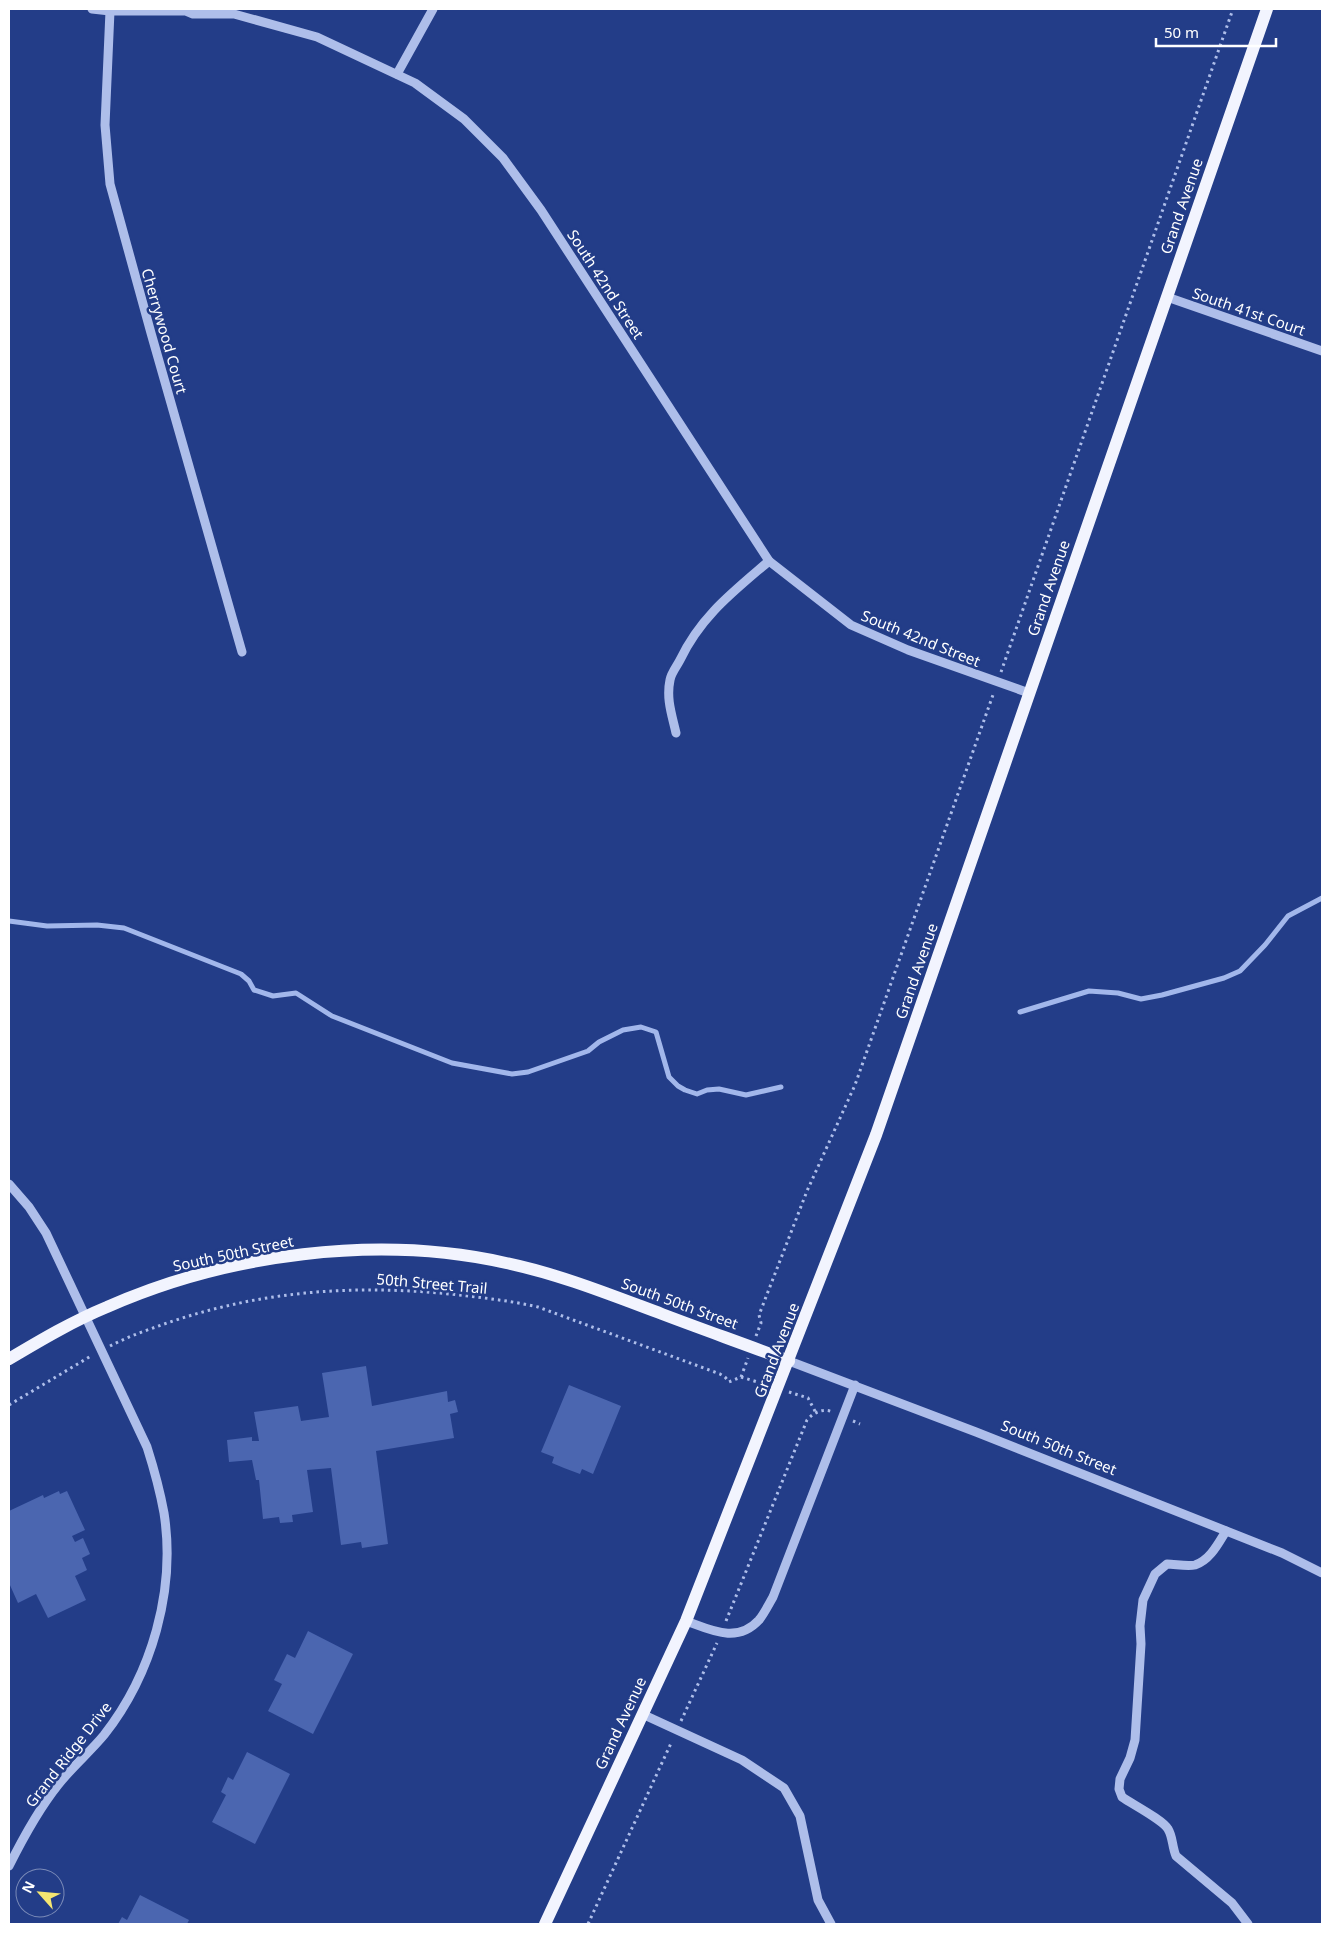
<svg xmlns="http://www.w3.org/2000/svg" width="1331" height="1933" font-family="'Noto Sans',sans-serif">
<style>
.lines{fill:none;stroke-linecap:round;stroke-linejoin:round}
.stream{stroke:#a2b7eb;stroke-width:5}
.building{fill:#4b66b0}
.path{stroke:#aebeea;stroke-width:3;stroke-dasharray:2.5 4;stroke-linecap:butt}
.minor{stroke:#aebeea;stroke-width:9}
.major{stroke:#f2f4fe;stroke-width:12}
.labels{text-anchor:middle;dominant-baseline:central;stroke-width:5;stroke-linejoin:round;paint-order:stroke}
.street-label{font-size:15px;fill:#fff;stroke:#233d88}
</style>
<rect width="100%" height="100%" fill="#233d88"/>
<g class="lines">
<g class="stream">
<polyline points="9,921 47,926 97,925 124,928 241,974 249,981 254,990 273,996 296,993 332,1016 452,1063 512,1074 528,1072 588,1051 599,1042 623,1030 641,1027 656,1032 669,1077 678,1086 685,1090 697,1094 707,1090 719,1089 746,1095 781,1087"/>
<polyline points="1020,1012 1089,991 1118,993 1141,999 1162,995 1224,978 1240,971 1265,945 1288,916 1322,898"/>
</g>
</g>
<g class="building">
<polygon points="366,1366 372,1406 447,1391 448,1402 455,1400 458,1412 450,1414 454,1438 376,1451 388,1544 362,1548 361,1542 341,1545 331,1468 307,1470 313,1512 292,1515 293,1522 280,1523 279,1517 263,1519 259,1480 256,1480 252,1460 229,1462 227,1440 252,1437 252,1441 259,1441 254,1412 298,1406 301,1421 329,1417 322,1373"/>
<polygon points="569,1385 621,1406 593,1474 582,1469 580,1474 564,1468 552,1463 554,1457 541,1452"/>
<polygon points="59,1491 60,1494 67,1491 85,1530 72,1536 75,1542 83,1538 90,1554 82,1558 87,1570 75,1576 86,1600 48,1618 36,1594 18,1603 9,1583 9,1511 43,1495 44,1498"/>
<polygon points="308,1631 353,1654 313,1734 268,1711 282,1684 274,1680 287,1654 295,1658"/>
<polygon points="247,1752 290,1774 255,1844 212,1822 226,1795 221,1792 228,1777 233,1780"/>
<polygon points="140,1895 189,1920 187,1924 118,1924 122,1917 127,1920"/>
</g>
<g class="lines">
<g class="path">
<polyline points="1001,672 1233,9"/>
<polyline points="756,1336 761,1323 759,1315 807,1191 855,1085 994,692"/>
<path d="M110 1346C129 1336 150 1329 170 1322 265 1290 359 1284 459 1295 485 1298 512 1301 538 1307L720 1374 725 1377 729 1382 741 1377"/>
<polyline points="741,1377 748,1358"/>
<polyline points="741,1377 764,1384"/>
<polyline points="789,1392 808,1398 816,1413"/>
<polyline points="9,1405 91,1356"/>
<polyline points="853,1421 860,1424"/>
<path d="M726 1621 807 1420C814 1412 823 1408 833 1412"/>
<polyline points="681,1721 717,1643"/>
<polyline points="588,1924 672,1741"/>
</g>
<g class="minor">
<polyline points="92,9 110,11 186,11 193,14 234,14 317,37 415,83 464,119 503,158 541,210 769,561 851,625 908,650 1029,693"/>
<polyline points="110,11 105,125 110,184 151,333 242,652"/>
<polyline points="397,74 433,9"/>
<polyline points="1167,297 1322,351"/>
<path d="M676 733C672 715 666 699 670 680 671 673 677 666 680 660 701 616 733 592 769 561"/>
<path d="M9 1184 29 1207 46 1233 147 1447C154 1469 160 1491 164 1513 176 1590 152 1674 104 1735 90 1752 72 1767 58 1785 38 1810 23 1838 9 1866"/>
<polyline points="789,1361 976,1432 1282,1553 1322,1573"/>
<path d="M1226 1531C1218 1544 1210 1560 1195 1565 1187 1567 1175 1564 1167 1564L1155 1574 1143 1600 1140 1626 1141 1644 1135 1740 1130 1758 1120 1779 1119 1789 1122 1797C1132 1804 1163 1820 1168 1829 1173 1837 1172 1847 1176 1856L1232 1903 1248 1924"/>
<path d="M686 1621C711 1630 737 1644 759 1620 764 1614 769 1604 773 1597L855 1385"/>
<polyline points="642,1714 742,1760 784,1788 800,1816 818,1900 831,1924"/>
</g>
<g class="major">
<path d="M9 1359C41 1340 73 1321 107 1307 227 1254 377 1234 506 1263 559 1274 611 1295 662 1314 704 1330 747 1345 789 1361"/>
<polyline points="545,1924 686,1621 876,1135 1267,9"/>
</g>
</g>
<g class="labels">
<g class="street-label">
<text transform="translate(1181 206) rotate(-71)">Grand Avenue</text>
<text transform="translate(606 284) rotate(57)">South 42nd Street</text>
<text transform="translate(1249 311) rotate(19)">South 41st Court</text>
<text transform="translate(165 331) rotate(74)">Cherrywood Court</text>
<text transform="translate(1048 588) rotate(-71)">Grand Avenue</text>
<text transform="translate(921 638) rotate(22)">South 42nd Street</text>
<text transform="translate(916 971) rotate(-71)">Grand Avenue</text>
<text transform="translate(233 1253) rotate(-12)">South 50th Street</text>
<text transform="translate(432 1283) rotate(5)">50th Street Trail</text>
<text transform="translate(680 1303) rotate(20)">South 50th Street</text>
<text transform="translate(776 1350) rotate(-69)">Grand Avenue</text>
<text transform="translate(1059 1447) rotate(22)">South 50th Street</text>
<text transform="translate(620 1723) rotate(-65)">Grand Avenue</text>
<text transform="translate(68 1754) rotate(-52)">Grand Ridge Drive</text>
</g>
</g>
<rect width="1331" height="1933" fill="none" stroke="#ffffff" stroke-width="20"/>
<g transform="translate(40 1893) rotate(297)"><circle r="24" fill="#233d88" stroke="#7b8bb8"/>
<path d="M0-4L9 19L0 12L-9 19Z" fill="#f5e671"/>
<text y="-8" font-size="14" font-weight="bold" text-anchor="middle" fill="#ffffff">N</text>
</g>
<path d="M1156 38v8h120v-8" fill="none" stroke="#ffffff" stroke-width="2.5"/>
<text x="1164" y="38" font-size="15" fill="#ffffff" stroke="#233d88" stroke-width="4" paint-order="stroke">50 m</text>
</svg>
